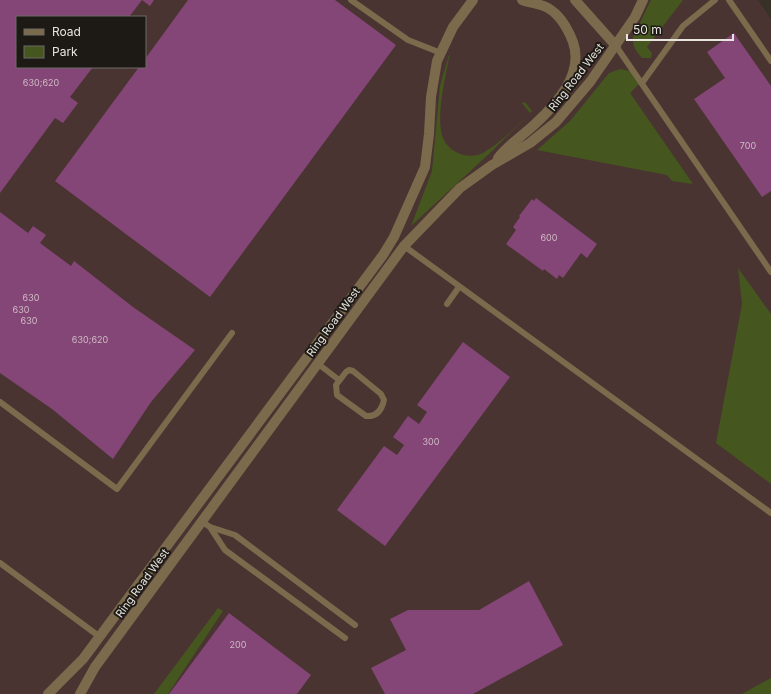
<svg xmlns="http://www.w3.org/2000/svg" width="771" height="694" font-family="Inter,sans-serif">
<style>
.commercial{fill:#493431;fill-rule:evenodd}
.green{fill:#45571e}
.building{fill:#844577}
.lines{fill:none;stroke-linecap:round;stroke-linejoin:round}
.lane{stroke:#7c6a4c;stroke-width:6}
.street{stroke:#7c6a4c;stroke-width:10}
.labels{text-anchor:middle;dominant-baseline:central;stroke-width:4;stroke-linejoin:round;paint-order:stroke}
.number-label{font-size:9px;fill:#cfbcc4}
.street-label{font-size:11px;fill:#e8e4de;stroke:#1d1a16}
</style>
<rect width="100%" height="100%" fill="#383128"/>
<path class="commercial" d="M0 0H758L771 19V694H0ZM17 17H145V67H17Z"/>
<g class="green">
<path d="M651 0H683L647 47 652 53 651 58H642C636 51 632 46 633 37Z"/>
<path d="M450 53C446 74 436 115 442 135 444 143 450 149 458 153 467 157 477 157 486 151 502 142 517 125 530 113L522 103 525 102 532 111 491 152 411 226 432 171 440 86 448 58Z"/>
<polygon points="620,69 630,71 639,84 630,93 693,184 672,181 667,175 537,150 570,121 609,73"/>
<polygon points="738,268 771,314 771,484 716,443 742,304"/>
<polygon points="218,608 223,611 168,694 154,694"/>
<polygon points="771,678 771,694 742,694"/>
</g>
<g class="building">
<polygon points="0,0 154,0 150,6 142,0 129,17 17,17 17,67 93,67 70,97 78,103 63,123 55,118 0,193"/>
<polygon points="188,0 335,0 396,45 210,297 55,181 139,67 145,67 145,59"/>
<polygon points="734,33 771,86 771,191 762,197 694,99 725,78 707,52"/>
<polygon points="536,198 597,244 587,258 581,253 563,278 559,275 557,279 544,269 543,271 506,244 516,230 513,227 520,217 519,216 532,199 534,201"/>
<polygon points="0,212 28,233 33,226 46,235 40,243 71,266 74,261 133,307 195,350 151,402 113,459 52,409 0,373"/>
<polygon points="463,342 510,377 385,546 337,510 384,446 397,455 404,445 393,437 408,416 419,424 427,412 417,405"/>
<polygon points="529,581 563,645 473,694 385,694 371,668 406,650 390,619 408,610 479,610"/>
<polygon points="229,613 311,675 297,694 169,694"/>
</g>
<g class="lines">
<g class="lane">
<polyline points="351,0 408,40 441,53"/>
<polyline points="729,0 771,61"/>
<polyline points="616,46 771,272"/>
<polyline points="642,83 683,26 715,0"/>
<polyline points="404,246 771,513"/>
<polyline points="447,304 459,287"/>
<polyline points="317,363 339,380"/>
<path d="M349 370 353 371 381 394 384 400C382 409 377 417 366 416L337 395 336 385 346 372Z"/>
<polyline points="0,402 117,489 232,333"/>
<polyline points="201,521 210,527 225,550 345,638"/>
<polyline points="210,527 235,535 355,625"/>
<polyline points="0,563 100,637"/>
</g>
<g class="street">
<polyline points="575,0 616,46"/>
<path d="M498 158C508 145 522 136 534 125 557 104 584 74 573 42 568 29 560 15 548 8 541 4 530 3 522 0"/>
<polyline points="48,694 83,659 383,255 394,237 425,167 429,134 431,97 437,61 453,27 473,0"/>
<polyline points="80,694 95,667 404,246 460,188 492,165 530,143 556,122 590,82 635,17 643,0"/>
</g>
</g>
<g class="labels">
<g class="number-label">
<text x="41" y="82">630;620</text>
<text x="748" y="145">700</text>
<text x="549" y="237">600</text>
<text x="31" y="297">630</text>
<text x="21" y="309">630</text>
<text x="29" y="320">630</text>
<text x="90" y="339">630;620</text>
<text x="431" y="441">300</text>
<text x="238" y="644">200</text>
</g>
<g class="street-label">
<text transform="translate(576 77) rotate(-52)">Ring Road West</text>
<text transform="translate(333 322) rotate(-54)">Ring Road West</text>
<text transform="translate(142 583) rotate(-54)">Ring Road West</text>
</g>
</g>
<rect x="16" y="16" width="130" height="52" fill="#1d1a16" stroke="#6e6b66"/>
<rect x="24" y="29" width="20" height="6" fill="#7c6a4c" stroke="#6e6b66"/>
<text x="52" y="36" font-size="12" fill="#e8e4de">Road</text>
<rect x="24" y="46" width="20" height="12" fill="#45571e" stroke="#6e6b66"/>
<text x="52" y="56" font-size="12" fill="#e8e4de">Park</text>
<path d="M627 34v6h106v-6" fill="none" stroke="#e8e4de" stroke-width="2"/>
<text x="633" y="34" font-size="12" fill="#e8e4de" stroke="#1d1a16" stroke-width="3" paint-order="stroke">50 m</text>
</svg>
